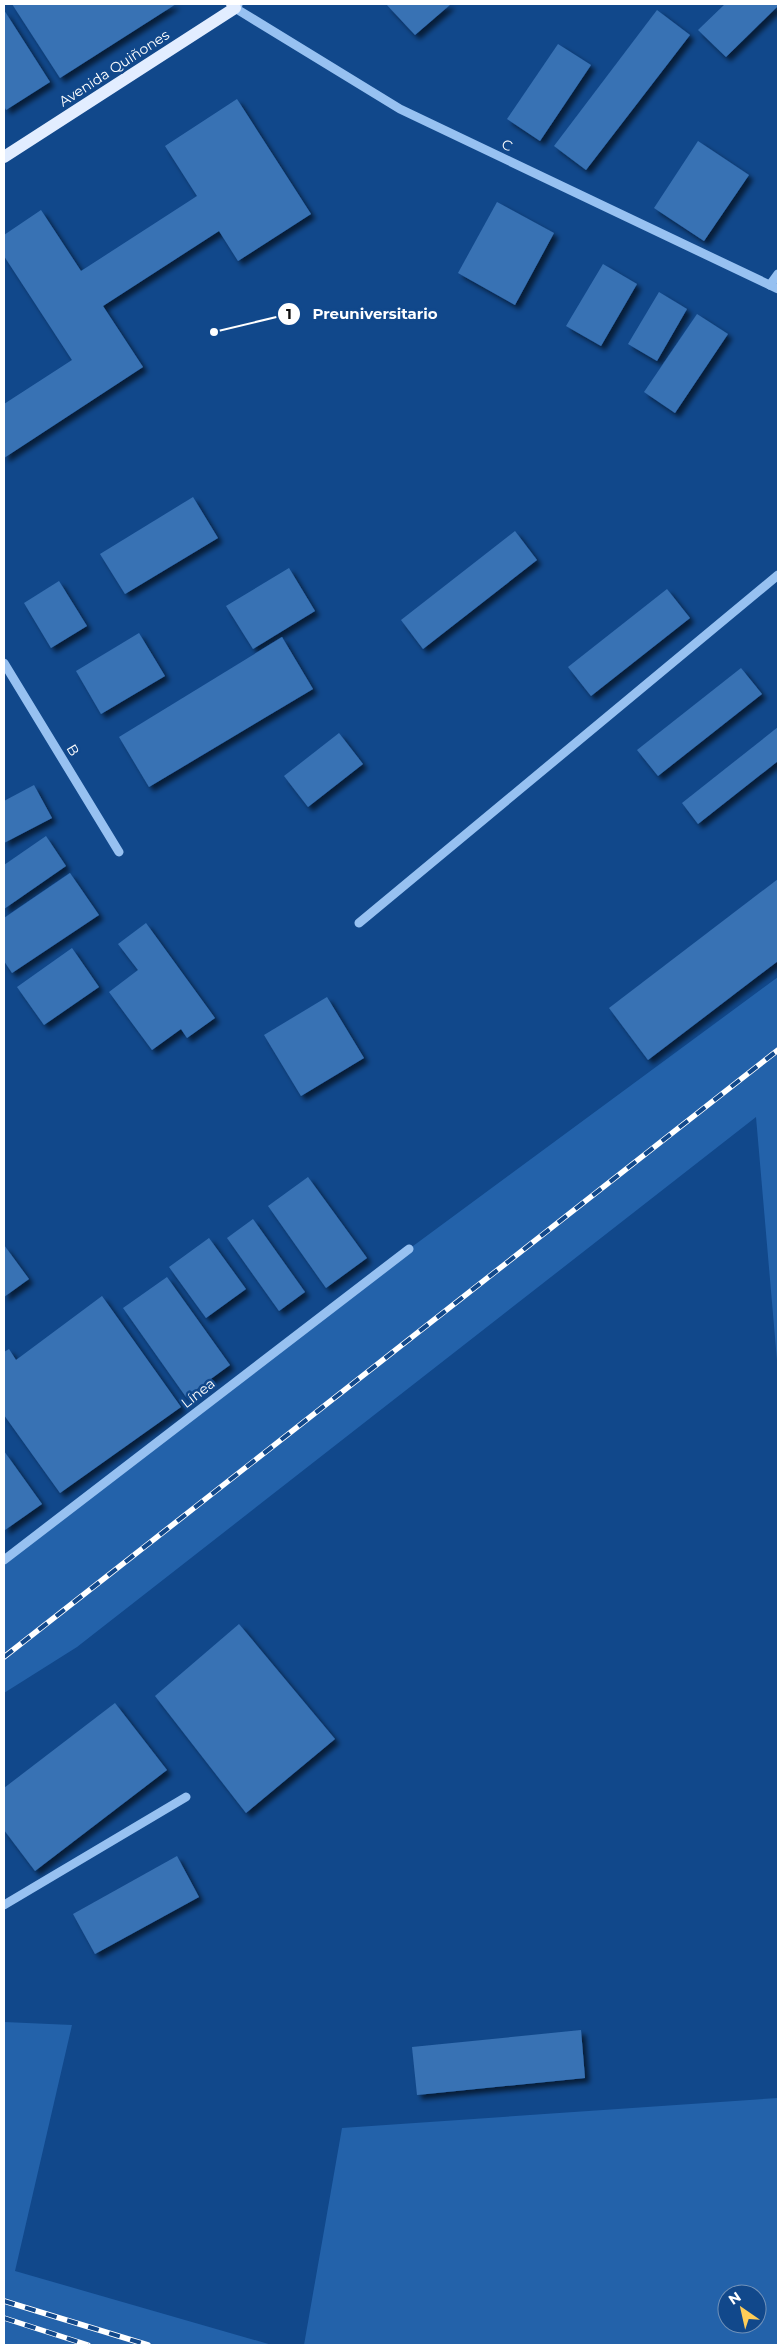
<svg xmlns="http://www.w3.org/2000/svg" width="782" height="2349" font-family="Montserrat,sans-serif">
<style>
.green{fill:#2362aa;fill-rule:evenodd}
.building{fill:#3972b4;filter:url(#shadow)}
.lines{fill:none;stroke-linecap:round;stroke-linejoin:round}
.minor{stroke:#97c1f1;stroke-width:9}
.major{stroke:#e2edff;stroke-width:12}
.rail-casing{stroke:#fff;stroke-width:5.5}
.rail{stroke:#11488b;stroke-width:4;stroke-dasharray:11;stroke-linecap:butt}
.labels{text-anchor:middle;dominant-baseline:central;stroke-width:5;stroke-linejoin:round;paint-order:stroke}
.street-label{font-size:14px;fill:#fff;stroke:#11488b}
.leader{fill:none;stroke:#fff;stroke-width:2}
.callout-dot{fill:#fff;stroke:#11488b;stroke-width:2}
.mark-label{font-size:15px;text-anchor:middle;font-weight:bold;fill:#111}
.callout-label{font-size:15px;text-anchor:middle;font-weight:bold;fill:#fff;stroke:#11488b;stroke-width:5;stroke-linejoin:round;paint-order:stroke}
</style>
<defs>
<filter id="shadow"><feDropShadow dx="4.5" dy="4.5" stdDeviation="2.5" flood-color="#0009"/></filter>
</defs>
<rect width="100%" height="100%" fill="#11488b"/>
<g class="green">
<polygon points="778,977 778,1372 756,1117 77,1647 4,1693 4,1564 409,1249"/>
<polygon points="4,2022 72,2025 15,2271 272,2345 4,2345"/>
<path d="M778 2098V2345H304L342 2128ZM727 2294H757V2324H727Z"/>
</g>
<g class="building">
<polygon points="12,4 176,4 60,78"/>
<polygon points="386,4 451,4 415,35"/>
<polygon points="725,4 778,4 778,6 726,57 698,30"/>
<polygon points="4,10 50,82 6,110 4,106"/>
<polygon points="657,10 690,35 586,170 554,146"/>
<polygon points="558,44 591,65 540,141 507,119"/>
<polygon points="237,99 311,214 238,261 219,231 103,306 143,367 4,458 4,404 72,360 4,256 4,235 41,210 81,271 197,196 165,146"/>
<polygon points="698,141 749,175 704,241 654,208"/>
<polygon points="497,202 554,233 515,305 458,273"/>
<polygon points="603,264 637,284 601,346 566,326"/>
<polygon points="659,292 687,309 657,361 628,344"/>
<polygon points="697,314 728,334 675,413 644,392"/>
<polygon points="193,497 218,538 125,594 100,554"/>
<polygon points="515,531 537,560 423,649 401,620"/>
<polygon points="289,568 315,611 253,649 226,606"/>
<polygon points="59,581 87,626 51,648 24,603"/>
<polygon points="667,589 690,618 591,696 568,667"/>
<polygon points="139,633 165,676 101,714 76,671"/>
<polygon points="282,637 313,689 149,787 119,737"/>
<polygon points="741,668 762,694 658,776 637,750"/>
<polygon points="778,727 778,761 698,824 682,803"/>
<polygon points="339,733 363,764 308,807 284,776"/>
<polygon points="34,785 52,818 4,843 4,801"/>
<polygon points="46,836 66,866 4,909 4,865"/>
<polygon points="70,873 99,915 12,973 4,961 4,918"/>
<polygon points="778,879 778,961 648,1060 609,1008"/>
<polygon points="146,923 215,1018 187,1038 181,1029 152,1050 109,992 138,970 118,944"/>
<polygon points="72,948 99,987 44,1025 17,987"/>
<polygon points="327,997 364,1058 301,1096 264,1035"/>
<polygon points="308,1177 367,1258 326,1288 268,1206"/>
<polygon points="253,1219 305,1292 279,1311 227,1238"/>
<polygon points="209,1238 246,1289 206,1318 169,1267"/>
<polygon points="4,1245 29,1279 4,1297"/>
<polygon points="167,1277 230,1365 186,1397 123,1308"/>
<polygon points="102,1296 181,1407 60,1493 4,1415 4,1352 9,1349 16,1360"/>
<polygon points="4,1451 42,1504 5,1530 4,1528"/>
<polygon points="239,1624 335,1739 246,1813 155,1696"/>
<polygon points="115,1703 167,1770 35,1871 4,1830 4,1788"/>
<polygon points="177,1856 199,1897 95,1954 73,1914"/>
<polygon points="581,2030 585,2078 417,2095 412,2047"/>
</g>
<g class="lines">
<g class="minor">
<polyline points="238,5 235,8 400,109 778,289"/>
<polyline points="770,285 778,274"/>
<polyline points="4,663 119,852"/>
<polyline points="359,923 778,575"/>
<polyline points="4,1560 409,1249"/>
<polyline points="4,1905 186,1797"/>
</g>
<polyline class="major" points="4,157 235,8 232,4"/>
<g class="rail-casing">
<g id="rail">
<polyline points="4,1657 778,1050"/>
<polyline points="4,2301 148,2345"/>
<polyline points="4,2318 88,2345"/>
</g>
</g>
<use href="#rail" class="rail"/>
</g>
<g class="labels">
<g class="street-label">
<text transform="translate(114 68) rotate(-33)">Avenida Quiñones</text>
<text transform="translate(507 145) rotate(25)">C</text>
<text transform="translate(73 750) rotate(59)">B</text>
<text transform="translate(198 1393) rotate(-38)">Línea</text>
</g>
</g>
<path class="leader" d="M214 332L289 314"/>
<g class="callout-dot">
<circle cx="214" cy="332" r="5"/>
<circle cx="289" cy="314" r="12"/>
</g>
<g class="mark-label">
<text x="289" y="319">1</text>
</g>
<g class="callout-label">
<text x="375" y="319">Preuniversitario</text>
</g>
<rect width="782" height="2349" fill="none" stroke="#ffffff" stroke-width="10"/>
<g transform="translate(742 2309) rotate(326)"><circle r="24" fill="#11488b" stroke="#7091b9"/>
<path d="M0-4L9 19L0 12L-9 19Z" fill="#ffcd58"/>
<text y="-8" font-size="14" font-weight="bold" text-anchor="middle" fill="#ffffff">N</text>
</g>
</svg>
